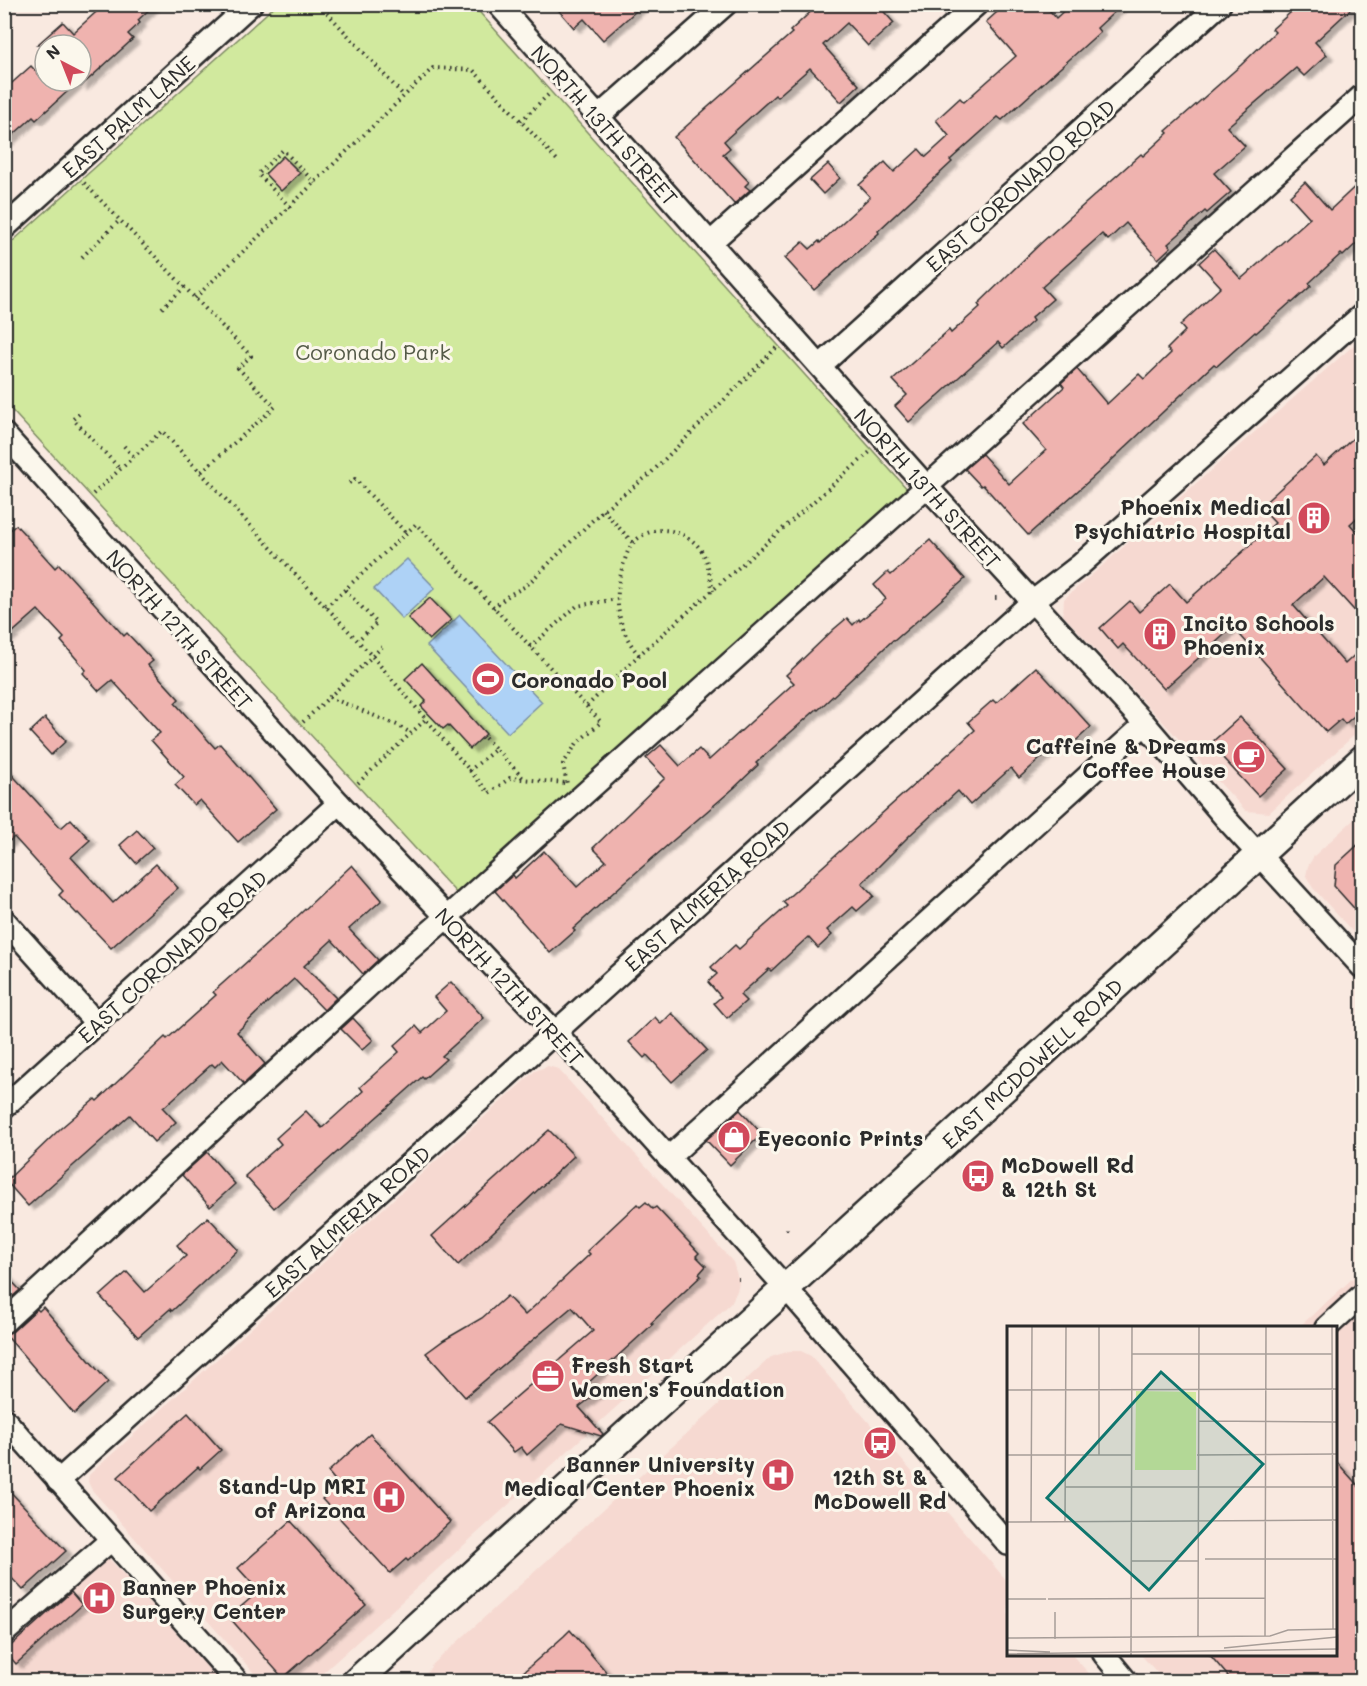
<svg xmlns="http://www.w3.org/2000/svg" width="1367" height="1686" font-family="Mali,sans-serif">
<style>
.built{fill:#f6d9d1}
.green{fill:#d1e99e;stroke:#7e8a64;stroke-width:1.5}
.water{fill:#aed2f6;stroke:#7a8fa5;stroke-width:1.5}
.building{fill:#efb3af;stroke:#2b2b2b;stroke-width:1.5;filter:url(#shadow)}
.lines{fill:none;stroke-linecap:round;stroke-linejoin:round}
.minor-casing{stroke:#2b2b2b;stroke-width:26}
.major-casing{stroke:#2b2b2b;stroke-width:32}
.path{stroke:#2b2b2b;stroke-width:4;stroke-dasharray:1.5 4.5;stroke-linecap:butt}
.minor{stroke:#fbf7ec;stroke-width:21}
.major{stroke:#fbf7ec;stroke-width:27}
.labels{text-anchor:middle;dominant-baseline:central;stroke-width:6;stroke-linejoin:round;paint-order:stroke}
.street-label{font-size:21px;fill:#2b2b2b;stroke:#fbf7ec}
.park-label{font-size:21px;fill:#545a48;stroke:#fbf7ec}
.poi-label{font-size:21px;font-weight:bold;fill:#2b2b2b;stroke:#fbf7ec;text-anchor:start}
.inset-road{fill:none;stroke:#a79d98;stroke-width:1.5}
.view{fill:#0f766e;fill-opacity:0.15;stroke:#0f766e;stroke-width:3}
.inset-edge{fill:none;stroke:#2b2b2b;stroke-width:3}
</style>
<defs>
<filter id="shadow"><feDropShadow dx="6" dy="4" stdDeviation="1.5" flood-color="#0004"/></filter>
</defs>
<rect width="100%" height="100%" fill="#f9e9e0"/>
<filter id="ink" filterUnits="userSpaceOnUse"><feTurbulence type="fractalNoise" baseFrequency=".0167" numOctaves="2"/><feDisplacementMap in="SourceGraphic" scale="12" xChannelSelector="R" yChannelSelector="G"/><feConvolveMatrix kernelMatrix="1 2 1 2 8 2 1 2 1" color-interpolation-filters="sRGB"/></filter>
<g filter="url(#ink)">
<g class="built">
<polygon points="1362,338 1362,728 1269,813 1246,811 1063,615 1064,599"/>
<polygon points="1362,812 1362,942 1313,888 1306,876 1308,866 1314,856"/>
<polygon points="548,1066 558,1069 733,1262 739,1282 737,1291 731,1303 314,1681 261,1681 92,1490 88,1482 89,1475 535,1071"/>
<polygon points="1362,1270 1362,1681 1165,1681 1141,1655 1336,1654 1336,1328 1299,1327"/>
<polygon points="790,1351 801,1351 811,1356 1008,1582 1008,1654 1072,1655 1096,1681 421,1682 432,1665 771,1357"/>
<polygon points="104,1553 220,1681 5,1681 4,1642"/>
</g>
<polygon class="green" points="276,5 473,5 909,491 460,897 5,403 4,249"/>
<g class="water">
<polygon points="407,559 435,588 402,619 374,589"/>
<polygon points="460,615 542,702 508,733 427,646"/>
</g>
<g class="building">
<polygon points="105,4 155,4 138,20 140,23 128,34 133,39 81,86 81,45 37,45 63,22 73,33"/>
<polygon points="553,4 644,4 603,40 584,19 574,28"/>
<polygon points="819,4 877,4 894,23 868,46 847,23 823,45 859,85 841,102 810,68 777,97 775,95 724,141 730,148 723,154 749,182 745,186 750,190 734,204 674,137 792,33 790,31"/>
<polygon points="1006,4 1044,4 1056,18 1071,4 1123,4 1097,28 1100,32 1002,120 998,117 950,160 952,162 878,231 879,233 814,290 785,258 803,242 810,249 819,241 820,243 870,197 859,185 885,162 894,172 919,149 926,157 949,136 936,120 960,98 964,102 1016,56 986,22"/>
<polygon points="1300,4 1356,4 1315,42 1327,55 1304,76 1296,68 1227,127 1245,146 1214,173 1231,192 1207,213 1205,211 1168,244 1171,247 1158,259 1126,223 1108,240 1102,234 1042,287 1053,299 1031,318 1033,321 1003,348 998,342 909,422 895,406 907,395 893,380 949,330 951,333 980,307 978,304 1041,243 1141,154 1143,156 1168,133 1166,131 1241,65 1275,32 1272,29"/>
<polygon points="31,66 45,81 79,81 36,120 33,117 4,143 4,90"/>
<polygon points="283,156 300,173 281,191 265,174"/>
<polygon points="828,164 840,178 823,194 810,180"/>
<polygon points="1362,180 1362,238 1343,256 1341,254 1309,283 1311,286 1292,303 1291,302 1256,333 1255,332 1217,366 1214,364 1099,472 1028,535 983,485 981,486 965,469 982,454 1009,484 1046,450 1023,424 1064,387 1061,383 1077,369 1107,404 1139,374 1144,379 1171,353 1167,349 1185,331 1180,325 1221,287 1199,263 1214,249 1241,279 1310,218 1290,196 1305,182 1330,210"/>
<polygon points="1362,430 1362,513 1350,524 1362,538 1362,619 1324,577 1293,605 1345,664 1362,648 1362,709 1345,724 1341,719 1326,732 1233,627 1164,689 1123,644 1118,649 1100,628 1130,601 1139,612 1170,584 1186,602 1275,523 1260,507 1316,456 1324,465"/>
<polygon points="16,525 55,568 59,564 124,636 127,633 153,661 148,665 179,699 175,703 215,748 220,744 276,809 238,842 200,800 194,805 175,785 184,777 151,740 160,733 112,680 99,691 83,673 86,670 61,641 64,638 38,610 4,640 4,535"/>
<polygon points="930,540 965,579 894,641 893,640 818,710 817,709 756,763 758,765 734,788 625,882 573,929 575,931 550,953 495,891 513,875 515,878 544,851 577,887 606,861 593,848 665,778 646,758 661,745 680,766 699,749 709,760 794,683 786,675 834,629 847,618 853,625 859,619 860,621 886,599 874,585 888,572 891,575"/>
<polygon points="430,598 451,620 429,640 408,618"/>
<polygon points="422,663 486,734 470,749 448,725 443,729 421,706 426,701 405,679"/>
<polygon points="1036,667 1091,727 1069,747 1062,739 1019,778 1011,768 970,805 958,791 911,834 862,883 874,896 857,911 853,907 827,930 832,935 818,948 808,937 771,971 769,969 740,995 746,1001 727,1018 714,1003 721,997 708,982 717,974 711,967 735,945 739,949 787,906 783,902 975,730 968,722 993,700 996,703"/>
<polygon points="1240,717 1288,769 1258,796 1210,744"/>
<polygon points="45,718 66,741 51,755 30,732"/>
<polygon points="4,766 61,828 71,819 90,840 71,857 113,903 156,864 178,888 111,948 78,913 77,914 59,895 63,891 14,837 4,846"/>
<polygon points="137,830 153,848 136,863 120,845"/>
<polygon points="1362,841 1362,917 1334,886 1336,865"/>
<polygon points="352,865 382,900 349,929 378,960 363,974 332,940 304,966 336,998 324,1010 294,979 266,1004 237,1032 265,1064 244,1084 222,1060 215,1067 212,1064 163,1108 176,1122 154,1142 130,1115 28,1206 6,1181 61,1128 95,1099 97,1101 165,1037 167,1039 216,995 213,992 285,928"/>
<polygon points="451,982 484,1018 442,1056 446,1059 424,1079 422,1077 274,1208 245,1176 281,1144 276,1138 306,1111 322,1128 363,1091 360,1087 399,1052 394,1046 416,1026 422,1033 446,1011 434,997"/>
<polygon points="672,1013 707,1050 672,1082 647,1055 644,1058 629,1042 655,1017 661,1024"/>
<polygon points="353,1018 373,1040 362,1050 341,1029"/>
<polygon points="740,1110 762,1134 730,1165 706,1140"/>
<polygon points="549,1130 574,1156 458,1265 432,1236"/>
<polygon points="207,1152 235,1184 210,1207 182,1175"/>
<polygon points="646,1202 653,1209 656,1207 699,1253 696,1256 706,1266 699,1274 701,1276 651,1323 653,1324 588,1383 597,1393 579,1407 603,1434 601,1436 562,1424 527,1455 521,1447 514,1452 487,1422 593,1331 572,1307 465,1397 426,1353 444,1340 482,1318 507,1296 525,1315 590,1254 587,1251 637,1204 640,1207"/>
<polygon points="208,1217 238,1250 172,1311 170,1309 138,1337 100,1296 127,1272 145,1292 186,1256 177,1245"/>
<polygon points="4,1273 20,1290 4,1304"/>
<polygon points="43,1307 108,1382 74,1414 5,1334 13,1331 37,1309 39,1311"/>
<polygon points="188,1413 221,1450 200,1469 198,1467 149,1511 118,1477"/>
<polygon points="370,1434 450,1522 408,1561 406,1559 390,1573 322,1499 338,1484 328,1472"/>
<polygon points="1335,1460 1362,1490 1362,1672 1352,1682 1233,1682 1209,1654 1335,1654"/>
<polygon points="4,1485 66,1551 23,1590 4,1570"/>
<polygon points="291,1521 366,1605 283,1678 229,1617 259,1591 238,1568"/>
<polygon points="71,1592 82,1605 16,1664 5,1651"/>
<polygon points="570,1630 615,1682 512,1682 564,1636"/>
</g>
<g class="lines">
<g class="minor-casing">
<g id="minor">
<polyline points="498,4 927,487 1145,724 1227,820 1362,967"/>
<polyline points="598,117 726,4"/>
<polyline points="4,228 251,4"/>
<polyline points="710,243 977,4"/>
<polyline points="820,366 1220,4"/>
<polyline points="4,434 339,803 555,1032 632,1117 787,1289 1008,1544"/>
<polyline points="4,920 97,1024"/>
<polyline points="4,1107 339,803"/>
<polyline points="668,1158 1145,724"/>
<polyline points="4,1322 388,968 446,918 1362,96"/>
<polyline points="1326,1328 1362,1295"/>
<polyline points="4,1419 238,1682"/>
<polyline points="58,1481 1032,602 1080,565 1362,315"/>
<polyline points="4,1633 111,1540"/>
<polyline points="1104,1654 1127,1682"/>
</g>
</g>
<g class="major-casing">
<polyline id="major" points="356,1682 1362,760"/>
</g>
<g class="path">
<polyline points="319,4 404,96"/>
<polyline points="521,121 550,93"/>
<polyline points="84,183 251,356 238,368 275,407 201,472"/>
<polyline points="290,207 258,174 283,150 315,183"/>
<polyline points="82,257 120,220"/>
<polyline points="195,298 433,68 473,70 557,160"/>
<polyline points="162,308 185,287"/>
<polyline points="79,414 73,419 120,469"/>
<polyline points="124,446 134,457"/>
<polyline points="349,483 355,479 406,533"/>
<polyline points="93,494 162,431 372,656 489,793 510,778 565,783"/>
<polyline points="603,510 633,543"/>
<polyline points="345,590 377,623 358,640"/>
<polyline points="995,598 997,598"/>
<polyline points="326,607 416,524 601,722 577,743 563,764 567,784"/>
<polyline points="493,608 509,595 526,586 603,510 649,475 776,348"/>
<polyline points="530,647 577,606 617,599"/>
<path d="M639 655C618 631 613 600 622 569 625 560 627 550 633 543 654 520 691 530 704 555 709 566 710 579 713 591"/>
<polyline points="329,697 397,725 411,733"/>
<polyline points="587,706 639,655 870,452"/>
<polyline points="303,722 382,647"/>
<polyline points="485,738 496,749"/>
<polyline points="469,771 496,749 524,779"/>
<polyline points="358,783 426,719"/>
<polyline points="787,1230 787,1228"/>
<polyline points="738,1279 739,1279"/>
</g>
<use href="#minor" class="minor"/>
<use href="#major" class="major"/>
</g>
</g>
<defs>
<g id="building-disc" transform="scale(1.725)"><circle r="9.5" fill="#d1495b" stroke="#fbf7ec"/><path d="M-4-6H4V6H1V3H-1V6H-4ZM-2.5-4.3h1.7v1.8h-1.7ZM.8-4.3h1.7v1.8H.8ZM-2.5-1h1.7V.8h-1.7ZM.8-1h1.7V.8H.8Z" fill="#fff"/></g>
<g id="stadium-disc" transform="scale(1.725)"><circle r="9.5" fill="#d1495b" stroke="#fbf7ec"/><path d="M0-5a6.5 5 0 1 0 0 10a6.5 5 0 1 0 0-10ZM-3.5-1.8h7v3.6h-7Z" fill="#fff"/></g>
<g id="cafe-disc" transform="scale(1.725)"><circle r="9.5" fill="#d1495b" stroke="#fbf7ec"/><path d="M-5.5-4.5H6V0H3Q3 3.5 0 3.5H-2.5Q-5.5 3.5-5.5 0ZM3-3.2v2h1.7v-2ZM-6 4.5H4V6H-6Z" fill="#fff"/></g>
<g id="shop-disc" transform="scale(1.725)"><circle r="9.5" fill="#d1495b" stroke="#fbf7ec"/><path d="M-5-2.5h2.3a2.7 3.5 0 0 1 5.4 0H5L5.5 6h-11ZM-1.5-2.5h3a1.5 2.3 0 0 0-3 0Z" fill="#fff"/></g>
<g id="bus-disc" transform="scale(1.725)"><circle r="9.5" fill="#d1495b" stroke="#fbf7ec"/><path d="M-5-6H5V4H4V6H2V4H-2V6H-4V4H-5ZM-3.5-4V0h7V-4ZM-3.5 1.2v1.5H-2V1.2ZM2 1.2v1.5H3.5V1.2Z" fill="#fff"/></g>
<g id="office-disc" transform="scale(1.725)"><circle r="9.5" fill="#d1495b" stroke="#fbf7ec"/><path d="M-6-3h4V-5.5h4V-3h4V5H-6ZM-1-4.5V-3h2v-1.5ZM-6 0V1H6V0Z" fill="#fff"/></g>
<g id="hospital-disc" transform="scale(1.725)"><circle r="9.5" fill="#d1495b" stroke="#fbf7ec"/><path d="M-5-5h3v3.5h4V-5h3V5h-3V1.5h-4V5h-3Z" fill="#fff"/></g>
</defs>
<g fill-rule="evenodd">
<use href="#building-disc" x="1314" y="518"/>
<use href="#building-disc" x="1160" y="634"/>
<use href="#stadium-disc" x="488" y="679"/>
<use href="#cafe-disc" x="1249" y="757"/>
<use href="#shop-disc" x="734" y="1137"/>
<use href="#bus-disc" x="978" y="1176"/>
<use href="#office-disc" x="548" y="1376"/>
<use href="#bus-disc" x="880" y="1443"/>
<use href="#hospital-disc" x="778" y="1475"/>
<use href="#hospital-disc" x="389" y="1497"/>
<use href="#hospital-disc" x="99" y="1598"/>
</g>
<g class="labels">
<g class="street-label">
<text transform="translate(128 116) rotate(-42)">EAST PALM LANE</text>
<text transform="translate(605 125) rotate(48)">NORTH 13TH STREET</text>
<text transform="translate(1020 185) rotate(-42)">EAST CORONADO ROAD</text>
<text transform="translate(928 488) rotate(48)">NORTH 13TH STREET</text>
<text transform="translate(180 629) rotate(48)">NORTH 12TH STREET</text>
<text transform="translate(707 895) rotate(-42)">EAST ALMERIA ROAD</text>
<text transform="translate(172 956) rotate(-42)">EAST CORONADO ROAD</text>
<text transform="translate(510 986) rotate(47)">NORTH 12TH STREET</text>
<text transform="translate(1032 1063) rotate(-43)">EAST MCDOWELL ROAD</text>
<text transform="translate(347 1221) rotate(-42)">EAST ALMERIA ROAD</text>
</g>
<g class="park-label">
<text x="373" y="351">Coronado Park</text>
</g>
<g class="poi-label">
<text x="1291" y="506" text-anchor="end">Phoenix Medical<tspan x="1291" dy="24">Psychiatric Hospital</tspan></text>
<text x="1183" y="622">Incito Schools<tspan x="1183" dy="24">Phoenix</tspan></text>
<text x="511" y="679">Coronado Pool</text>
<text x="1226" y="745" text-anchor="end">Caffeine &amp; Dreams<tspan x="1226" dy="24">Coffee House</tspan></text>
<text x="757" y="1137">Eyeconic Prints</text>
<text x="1001" y="1164">McDowell Rd<tspan x="1001" dy="24">&amp; 12th St</tspan></text>
<text x="571" y="1364">Fresh Start<tspan x="571" dy="24">Women's Foundation</tspan></text>
<text x="755" y="1463" text-anchor="end">Banner University<tspan x="755" dy="24">Medical Center Phoenix</tspan></text>
<text x="880" y="1476" text-anchor="middle">12th St &amp;<tspan x="880" dy="24">McDowell Rd</tspan></text>
<text x="366" y="1485" text-anchor="end">Stand-Up MRI<tspan x="366" dy="24">of Arizona</tspan></text>
<text x="122" y="1586">Banner Phoenix<tspan x="122" dy="24">Surgery Center</tspan></text>
</g>
</g>
<g transform="translate(1007 1326)">
<rect width="330" height="330" fill="#f9e9e0"/>
<path d="M129 65 189 66V144H128Z" fill="#d1e99e"/>
<path class="inset-road" d="M325 1 326 303M125 28H325M0 64 330 63M191 95 330 96M0 129H124M92 129V1M190 129 330 128M58 161H330M0 196 330 194M24 196 25 1M58 196 59 1M198 233H330M125 235H191M0 273H39M41 273 258 272M258 310 259 1M191 311 192 1M0 312 263 310 281 304 330 303M48 313V286M217 322 330 311M0 324 43 326M0 328 330 323M124 329 125 1"/>
<path class="view" d="M154 46 256 138 142 264 40 172Z"/>
<rect width="330" height="330" class="inset-edge"/>
</g>
<rect width="1367" height="1686" fill="none" stroke="#fbf7ec" stroke-width="24"/>
<rect x="12" y="12" width="1343" height="1662" fill="none" stroke="#2b2b2b" stroke-width="2" filter="url(#ink)"/>
<g transform="translate(63 63) rotate(318)"><circle r="28" fill="#fbf7ec" stroke="#a8a59f" stroke-width="1.5"/>
<path d="M0-4.5L10 22L0 15L-10 22Z" fill="#d1495b"/>
<text y="-9" font-size="16" font-weight="bold" text-anchor="middle" fill="#2b2b2b">N</text>
</g>
</svg>
